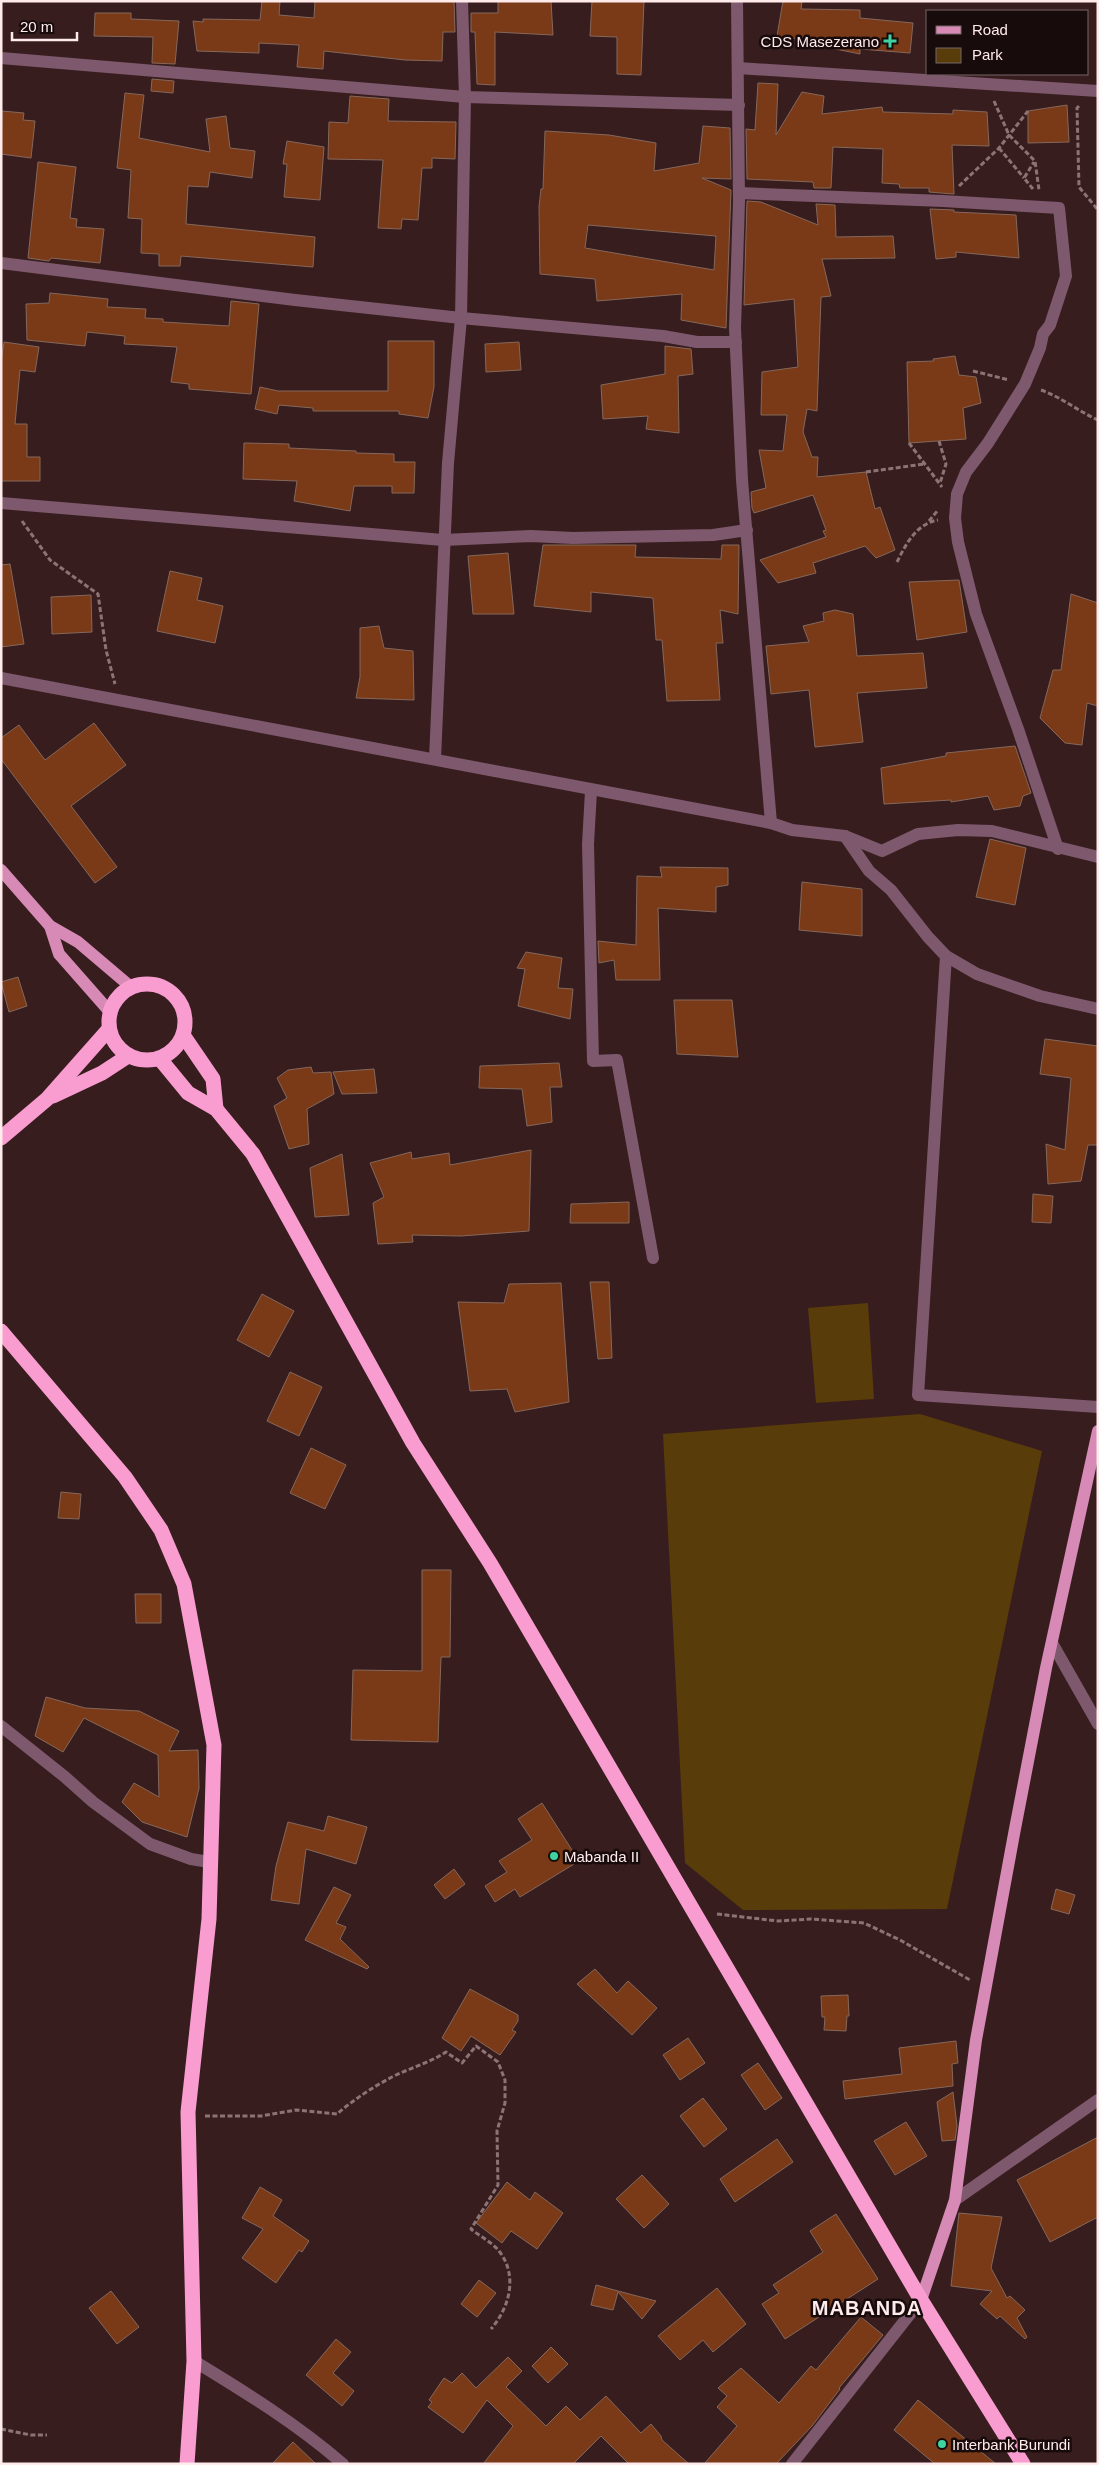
<svg xmlns="http://www.w3.org/2000/svg" width="1099" height="2465" font-family="Helvetica,sans-serif">
<style>
.green{fill:#583c0a}
.building{fill:#7a3917;stroke:#85685b;fill-rule:evenodd}
.lines{fill:none;stroke-linecap:round;stroke-linejoin:round}
.path{stroke:#8c7476;stroke-width:3;stroke-dasharray:5 2.5;stroke-linecap:butt}
.minor{stroke:#7e596d;stroke-width:12}
.major{stroke:#d68ab5;stroke-width:12}
.highway{stroke:#f99dd1;stroke-width:15}
.poi-dot{fill:#3ed4a2;stroke:#180b0c;stroke-width:2}
.labels{text-anchor:middle;dominant-baseline:central;stroke-width:5;stroke-linejoin:round;paint-order:stroke}
.poi-label{font-size:15px;fill:#ffebec;stroke:#180b0c;text-anchor:start}
.district-label{font-size:20px;font-weight:bold;letter-spacing:1px;fill:#ffebec;stroke:#180b0c}
</style>
<rect width="100%" height="100%" fill="#381d1f"/>
<g class="green">
<polygon points="868,1303 874,1399 816,1403 808,1308"/>
<polygon points="920,1414 1042,1451 947,1909 743,1910 685,1863 663,1434"/>
</g>
<g class="building">
<polygon points="262,1 280,1 279,15 314,18 315,1 454,1 455,32 443,32 442,61 405,60 324,51 323,69 297,67 299,45 259,43 259,53 197,51 193,21 203,22 203,19 260,20"/>
<polygon points="498,1 551,1 553,35 495,32 495,85 477,84 475,32 471,32 471,13 498,13"/>
<polygon points="592,1 644,1 641,75 617,74 617,37 590,36"/>
<polygon points="783,1 802,1 801,9 860,10 860,18 913,23 910,53 860,49 860,54 816,45 816,42 777,36"/>
<polygon points="95,13 131,13 131,19 179,21 175,64 152,63 153,37 94,36"/>
<polygon points="152,79 174,81 173,93 151,91"/>
<polygon points="758,83 778,84 776,135 802,92 824,96 822,114 882,107 883,112 953,114 953,110 987,112 989,146 952,145 954,194 929,192 929,188 900,188 899,184 882,183 883,149 833,147 831,188 814,188 813,182 747,179 746,129 755,130"/>
<polygon points="125,93 144,95 139,138 210,152 206,119 226,116 230,148 255,151 252,178 210,172 208,187 188,186 186,224 315,237 313,267 181,256 180,266 159,266 159,254 141,253 142,219 128,218 131,170 117,168"/>
<polygon points="350,96 389,99 388,121 456,122 455,159 432,158 432,168 422,168 418,220 402,219 401,229 378,228 383,160 328,159 329,122 348,123"/>
<polygon points="1067,105 1069,142 1028,143 1028,111"/>
<polygon points="2,111 24,113 23,120 35,121 31,158 1,154"/>
<path d="M703 126 730 128 731 179 702 178 731 190 726 328 681 320 682 294 597 301 595 279 540 274 539 207 541 189H543L545 131 609 135 656 143 654 171 699 163ZM588 225 716 236 714 270 585 248Z"/>
<polygon points="287,141 324,147 320,200 284,197 287,164 283,164"/>
<polygon points="38,162 76,167 70,218 77,219 76,227 104,229 100,263 51,258 49,261 28,258"/>
<polygon points="747,201 761,202 818,225 816,204 835,205 836,237 893,236 895,258 822,259 831,296 821,297 817,411 807,409 803,432 812,457 818,457 817,477 866,472 875,509 880,507 895,550 876,558 865,546 813,563 816,573 778,583 760,560 826,537 823,531 826,530 813,495 754,513 752,508 751,492 766,488 759,450 783,451 787,415 761,415 762,372 798,367 794,299 744,305"/>
<polygon points="930,209 954,210 954,212 1016,215 1019,258 956,252 956,257 936,259"/>
<polygon points="50,293 108,299 107,307 146,309 145,318 163,319 163,322 229,326 231,301 259,304 251,394 189,389 189,384 171,382 177,347 124,344 125,336 87,332 85,346 27,340 26,304 49,303"/>
<polygon points="388,341 434,341 434,387 428,418 399,414 399,411 313,411 313,408 279,405 277,414 255,409 260,387 278,391 388,391"/>
<polygon points="4,342 39,347 35,372 20,370 15,424 27,424 27,457 40,457 40,481 1,481 1,362"/>
<polygon points="519,342 521,370 486,372 485,344"/>
<polygon points="665,346 691,349 693,374 678,376 679,433 646,429 648,416 603,419 601,385 665,374"/>
<polygon points="955,356 959,375 976,377 981,403 963,408 966,439 909,443 907,362 934,361 933,359"/>
<polygon points="244,443 289,444 289,448 356,451 356,453 394,454 394,462 415,462 414,493 392,493 392,486 354,486 350,511 294,501 297,481 243,479"/>
<polygon points="543,545 636,545 635,557 721,559 722,545 739,545 738,614 720,610 723,643 716,643 720,700 667,701 662,640 656,640 653,598 591,592 591,612 534,606"/>
<polygon points="508,553 514,614 473,614 468,556"/>
<polygon points="10,564 24,644 1,647 1,565"/>
<polygon points="170,571 202,578 197,600 223,606 215,643 157,631"/>
<polygon points="959,580 967,632 917,640 909,582"/>
<polygon points="1071,594 1098,603 1098,706 1087,703 1082,745 1065,743 1040,718 1053,670 1061,670"/>
<polygon points="91,595 92,632 52,634 51,597"/>
<polygon points="835,610 853,614 857,656 923,653 927,688 857,693 863,742 815,747 809,690 771,694 766,646 809,642 803,626 824,621 823,613"/>
<polygon points="379,626 384,648 413,651 414,700 356,698 360,677 360,628"/>
<polygon points="94,723 126,765 71,806 117,867 95,883 1,759 1,738 19,725 45,760"/>
<polygon points="1015,746 1031,793 1023,796 1020,806 994,810 988,796 951,802 951,800 884,804 881,768 946,756 946,753"/>
<polygon points="990,839 1026,848 1015,905 976,897"/>
<polygon points="660,867 728,868 728,885 716,887 716,912 658,908 660,980 616,980 614,960 599,963 598,941 636,945 637,876 662,877"/>
<polygon points="802,882 862,889 862,936 799,930"/>
<polygon points="526,952 562,958 558,988 573,989 570,1019 518,1006 525,969 517,968"/>
<polygon points="18,977 27,1006 9,1012 1,982"/>
<polygon points="674,1000 732,1000 738,1057 677,1054"/>
<polygon points="1045,1039 1098,1046 1098,1145 1088,1145 1081,1181 1048,1184 1046,1144 1065,1150 1071,1078 1040,1074"/>
<polygon points="559,1063 562,1087 550,1087 552,1122 527,1126 522,1089 479,1088 480,1066"/>
<polygon points="311,1067 313,1073 331,1072 334,1094 307,1109 309,1144 289,1149 274,1106 287,1098 277,1078 288,1070"/>
<polygon points="374,1069 377,1093 342,1094 333,1072"/>
<polygon points="531,1150 529,1231 461,1236 412,1235 413,1242 378,1244 373,1203 384,1197 370,1163 411,1152 412,1159 449,1153 450,1165"/>
<polygon points="342,1154 349,1215 315,1217 310,1168"/>
<polygon points="1033,1194 1053,1196 1051,1223 1032,1222"/>
<polygon points="629,1202 629,1223 570,1223 571,1204"/>
<polygon points="590,1282 609,1282 612,1358 598,1359"/>
<polygon points="561,1283 569,1402 515,1412 507,1389 470,1391 458,1302 504,1303 509,1284"/>
<polygon points="262,1294 294,1311 269,1357 237,1340"/>
<polygon points="290,1372 322,1387 299,1436 267,1421"/>
<polygon points="311,1448 346,1465 325,1509 290,1493"/>
<polygon points="61,1492 81,1494 79,1519 58,1518"/>
<polygon points="422,1570 451,1570 450,1657 441,1657 438,1742 351,1740 353,1670 422,1671"/>
<polygon points="135,1594 161,1594 161,1623 136,1623"/>
<polygon points="46,1697 85,1708 139,1711 179,1731 169,1751 198,1750 199,1788 187,1837 142,1822 122,1802 134,1783 159,1797 158,1755 84,1718 63,1752 35,1736"/>
<polygon points="542,1803 579,1861 520,1897 515,1889 495,1902 485,1886 507,1872 499,1861 532,1840 518,1819"/>
<polygon points="328,1816 367,1827 356,1864 306,1849 299,1904 271,1900 276,1866 288,1822 324,1831"/>
<polygon points="454,1869 465,1884 445,1899 434,1885"/>
<polygon points="334,1887 351,1895 336,1923 346,1927 340,1939 369,1967 367,1969 305,1940"/>
<polygon points="1056,1889 1075,1895 1069,1914 1051,1909"/>
<polygon points="595,1969 617,1993 628,1981 657,2008 632,2035 577,1984"/>
<polygon points="470,1989 518,2015 518,2021 512,2030 516,2032 500,2055 471,2036 461,2051 442,2038"/>
<polygon points="848,1995 849,2016 847,2016 846,2031 824,2030 825,2017 822,2017 821,1996"/>
<polygon points="688,2038 705,2063 680,2080 663,2055"/>
<polygon points="956,2041 958,2063 952,2064 953,2086 845,2099 843,2081 902,2074 899,2048"/>
<polygon points="758,2063 782,2098 765,2110 741,2075"/>
<polygon points="953,2092 957,2126 955,2140 942,2141 937,2102"/>
<polygon points="703,2098 727,2129 704,2147 680,2116"/>
<polygon points="906,2122 927,2156 895,2175 874,2141"/>
<polygon points="1098,2137 1098,2217 1050,2242 1017,2180"/>
<polygon points="777,2139 793,2162 735,2202 720,2179"/>
<polygon points="642,2175 669,2204 644,2228 616,2199"/>
<polygon points="507,2182 530,2200 535,2192 563,2213 537,2249 511,2231 502,2243 476,2223"/>
<polygon points="260,2187 282,2200 273,2216 309,2241 302,2252 299,2250 276,2283 242,2258 263,2229 242,2218"/>
<polygon points="959,2213 1002,2217 991,2268 1007,2298 1010,2296 1025,2310 1017,2318 1027,2337 1025,2339 1000,2316 997,2319 980,2304 992,2291 951,2286"/>
<polygon points="836,2214 878,2279 785,2339 762,2304 779,2293 773,2285 823,2252 810,2231"/>
<polygon points="479,2280 496,2293 477,2317 461,2304"/>
<polygon points="596,2285 618,2291 656,2301 642,2319 618,2292 613,2310 591,2305"/>
<polygon points="717,2288 746,2324 713,2352 703,2340 680,2360 658,2336"/>
<polygon points="111,2291 139,2327 117,2344 89,2308"/>
<polygon points="861,2317 883,2335 839,2388 840,2389 812,2426 776,2464 704,2464 737,2426 717,2407 727,2396 718,2388 741,2368 779,2403 811,2366 816,2370"/>
<polygon points="336,2339 351,2352 333,2373 354,2391 342,2406 306,2375"/>
<polygon points="551,2347 568,2364 548,2383 532,2366"/>
<polygon points="508,2357 522,2371 506,2387 546,2426 566,2406 580,2420 606,2396 641,2433 651,2424 661,2436 662,2440 689,2464 629,2464 601,2436 573,2464 483,2464 513,2426 487,2400 463,2433 428,2407 432,2402 429,2400 444,2378 452,2383 462,2373 476,2388"/>
<polygon points="918,2400 996,2464 935,2464 894,2430"/>
<polygon points="293,2442 316,2464 272,2464"/>
</g>
<g class="lines">
<g class="path">
<polyline points="994,101 1009,135 1035,161 1039,190"/>
<polyline points="1079,106 1077,108 1079,187 1098,210"/>
<polyline points="999,148 1024,178"/>
<polyline points="959,186 999,148 1028,111"/>
<polyline points="1033,189 1024,178 1034,162"/>
<polyline points="973,371 1009,380"/>
<path d="M1041 390C1061 397 1078 411 1098 420"/>
<polyline points="939,441 946,464 940,483"/>
<polyline points="909,443 942,487"/>
<polyline points="866,472 924,464"/>
<polyline points="22,521 50,560 98,594 106,650 115,684"/>
<polyline points="929,521 938,510"/>
<path d="M897 562C906 544 916 524 938 520"/>
<polyline points="717,1914 778,1921 811,1919 864,1923 900,1940 970,1980"/>
<path d="M205 2116H261L296 2110 337 2114C353 2100 373 2087 392 2077 410 2068 429 2063 446 2052L462 2063 476 2046 498 2062 505 2080V2103L497 2131 498 2185 471 2229C479 2236 492 2242 499 2251 518 2275 510 2307 491 2329"/>
<polyline points="1,2429 31,2435 47,2435"/>
</g>
<g class="minor">
<polyline points="737,1 739,201 735,328 742,480 771,823"/>
<polyline points="1,58 465,97 739,105"/>
<polyline points="738,68 1098,91"/>
<polyline points="739,193 943,201 1059,208 1066,276 1050,325 1043,334 1040,348 1025,384 988,443 966,472 957,494 955,518 958,542 976,614 1018,729 1058,849"/>
<polyline points="1,263 295,300 461,318 663,336 697,342 736,342"/>
<polyline points="1,503 443,540 531,536 573,538 713,535 747,530"/>
<polyline points="1,678 771,823 792,830 845,836 882,851 918,834 958,830 992,831 1098,857"/>
<polyline points="435,759 448,463 461,318 465,97 462,1"/>
<polyline points="591,791 588,844 593,1061 617,1060 653,1258"/>
<polyline points="845,836 869,871 891,890 928,937 946,956 977,974 1040,996 1098,1009"/>
<polyline points="946,956 918,1395 1098,1407"/>
<polyline points="1052,1643 1098,1724"/>
<polyline points="1,1726 65,1777 93,1802 150,1844 191,1859 209,1862"/>
<polyline points="955,2200 1098,2100"/>
<path d="M194 2361C245 2392 297 2424 343 2464"/>
<polyline points="792,2464 921,2300"/>
</g>
<g class="major">
<polyline points="1,870 50,926 78,942 131,987"/>
<polyline points="50,926 59,954 110,1012"/>
<polyline points="921,2300 955,2200 976,2040 1014,1834 1046,1668 1098,1431"/>
</g>
<g class="highway">
<circle cx="147" cy="1022" r="38"/>
<polyline points="183,1035 213,1079 216,1109"/>
<polyline points="160,1059 188,1093 216,1109 253,1154 413,1443 490,1563 921,2300 1023,2464"/>
<polyline points="53,1096 102,1073 128,1056"/>
<polyline points="1,1138 47,1099 109,1029"/>
<polyline points="1,1331 125,1477 161,1530 184,1584 214,1745 209,1919 188,2112 194,2361 187,2464"/>
</g>
</g>
<g class="poi-dot">
<path d="M887.5 33.5h5v5h5v5h-5v5h-5v-5h-5v-5h5z"/>
<circle cx="554" cy="1856" r="5"/>
<circle cx="942" cy="2444" r="5"/>
</g>
<g class="labels">
<g class="poi-label">
<text x="879" y="41" text-anchor="end">CDS Masezerano</text>
<text x="564" y="1856">Mabanda II</text>
<text x="952" y="2444">Interbank Burundi</text>
</g>
<g class="district-label">
<text x="867" y="2308">MABANDA</text>
</g>
</g>
<rect width="1099" height="2465" fill="none" stroke="#ffebec" stroke-width="5"/>
<rect x="926" y="10" width="162" height="65" fill="#180b0c" stroke="#746566"/>
<rect x="936" y="26" width="25" height="8" fill="#d68ab5" stroke="#746566"/>
<text x="972" y="35" font-size="15" fill="#ffebec">Road</text>
<rect x="936" y="48" width="25" height="15" fill="#583c0a" stroke="#746566"/>
<text x="972" y="60" font-size="15" fill="#ffebec">Park</text>
<path d="M12 32v8h65v-8" fill="none" stroke="#ffebec" stroke-width="2.5"/>
<text x="20" y="32" font-size="15" fill="#ffebec" stroke="#180b0c" stroke-width="4" paint-order="stroke">20 m</text>
</svg>
